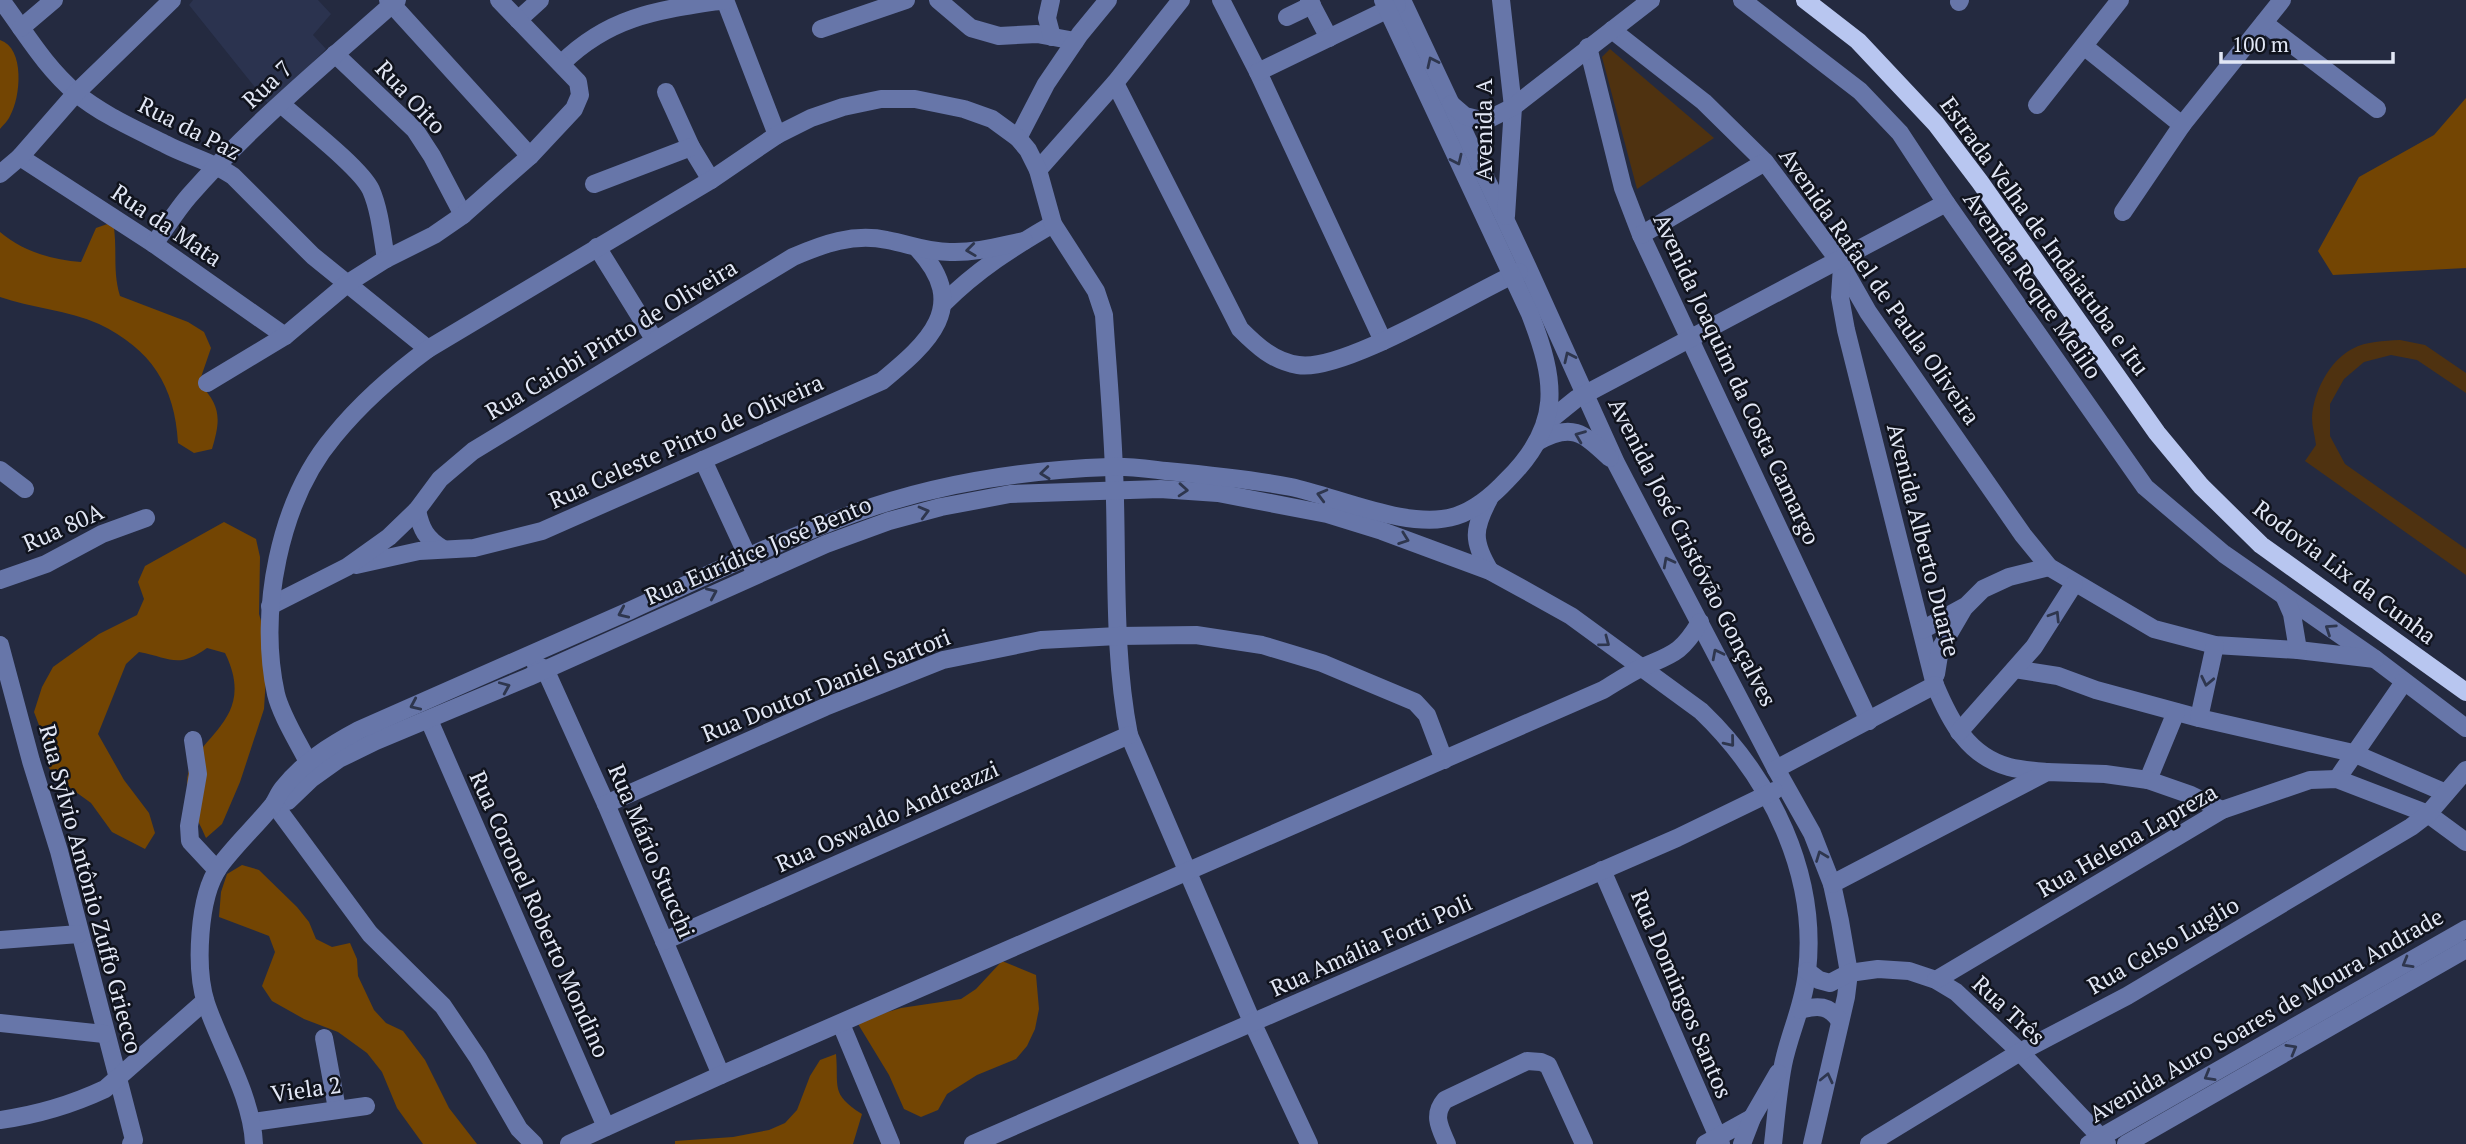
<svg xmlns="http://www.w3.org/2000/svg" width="2466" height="1144" font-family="'PT Serif',serif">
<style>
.built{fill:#2b334f}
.green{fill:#4f3210}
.forest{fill:#734503}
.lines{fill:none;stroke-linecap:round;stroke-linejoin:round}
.minor{stroke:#6776a9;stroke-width:18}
.major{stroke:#b8c6f0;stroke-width:18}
.oneway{stroke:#2e364e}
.labels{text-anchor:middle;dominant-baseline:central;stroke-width:5;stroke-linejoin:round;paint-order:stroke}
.street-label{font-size:23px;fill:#e2e7f5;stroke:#10131d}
</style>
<rect width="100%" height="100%" fill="#242a40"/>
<polygon class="built" points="193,0 318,0 331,14 313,35 326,49 270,106 189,5"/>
<g class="green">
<polygon points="1610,49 1714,138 1637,189 1602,57"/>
<path d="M2400 340 2425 345 2466 373V393L2417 360 2391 355 2364 362 2344 379 2330 404V436L2345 464 2466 549V575L2305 461 2316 445C2315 436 2312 427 2312 418 2313 393 2329 361 2352 349 2367 341 2383 341 2400 340Z"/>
</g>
<g class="forest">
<path d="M0 40C25 48 21 97 10 116 8 121 3 125 0 129Z"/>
<polygon points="2466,98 2466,268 2333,275 2318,251 2359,177 2434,135"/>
<path d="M113 222C118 248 112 270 120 296L188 322 204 332 211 348 199 383C221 406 221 419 212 449L194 453 178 443C175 386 151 349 99 324 68 310 32 308 0 297V232C22 251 52 260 81 262L96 228Z"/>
<path d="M224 522 256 539 260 557 259 614 268 645 264 709 240 782 222 824 206 838C200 823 187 803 187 786 184 738 261 726 225 653L207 648C178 669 171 658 139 652L126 664 98 734 124 780 149 813 155 833 145 849 112 832 91 803 62 782 49 768 43 750 42 733 34 712 42 687 53 667 99 634 137 615 144 599 138 582 145 566Z"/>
<polygon points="242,865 259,870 297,907 309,922 316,939 332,947 350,943 357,959 358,976 374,1010 386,1023 403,1031 425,1060 449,1108 477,1144 423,1144 397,1108 382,1072 367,1053 338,1032 304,1019 272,1001 262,986 275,952 269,936 219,917 221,892 227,874"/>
<polygon points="1002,961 1036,975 1039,1009 1035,1029 1027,1046 1016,1059 977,1075 947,1094 938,1110 921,1117 904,1109 889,1075 858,1024 878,1015 901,1008 961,999 976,989"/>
<path d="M836 1054C839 1087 830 1094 862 1114L853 1144H675V1141L733 1137 769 1130 785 1123 797 1110 810 1076 820 1060Z"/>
</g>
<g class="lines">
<g class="minor">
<path d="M1 0C25 32 45 67 76 93 101 114 135 129 165 144 187 156 212 161 233 176L313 256 428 349"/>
<polyline points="388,0 530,156"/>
<polyline points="725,0 777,135"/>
<polyline points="938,0 971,28 999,36 1037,34 1075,41"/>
<polyline points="1051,0 1047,18 1052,37"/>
<polyline points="1221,0 1258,72 1383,341"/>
<polyline points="1309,0 1329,38"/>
<polyline points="1402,0 1528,268 1616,463 1776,769 1812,833 1832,884 1840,921 1849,973 1846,997 1812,1144"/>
<polyline points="1501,0 1513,107 1506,216"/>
<polyline points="1742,0 1860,91 1900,133 1946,203 2145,487 2224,554 2375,659 2466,728"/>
<polyline points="1959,2 1960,0"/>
<polyline points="1287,17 1312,5"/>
<polyline points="518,20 540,0"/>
<polyline points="2264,23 2377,109"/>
<polyline points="21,28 54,0"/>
<polyline points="821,29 906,0"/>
<polyline points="1612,30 1704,102 1765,162 1839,261 1868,312 2023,535 2049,567 2154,629 2215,645 2298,650 2375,659"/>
<polyline points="1588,47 1623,188 1641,235 1869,721"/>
<polyline points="2085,47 2182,125"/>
<polyline points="335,54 415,130 432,156 463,215"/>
<path d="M562 63C611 15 660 10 725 0"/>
<polyline points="1258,72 1397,5"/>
<path d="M1115 83 1240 329C1257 346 1273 361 1298 365 1343 373 1472 293 1519 272"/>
<polyline points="666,92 691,147 711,180"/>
<path d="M281 104C301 122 361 168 371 190 380 211 382 236 386 259"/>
<polyline points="1451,104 1465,116 1485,121 1513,107 1651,0"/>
<polyline points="2037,105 2120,0"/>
<polyline points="1018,138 1046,84 1080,34 1108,0"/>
<polyline points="20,157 154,244 285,336"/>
<polyline points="1038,170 1115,83 1181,0"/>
<polyline points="0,174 20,157 76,93 172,0"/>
<polyline points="594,184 691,147"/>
<polyline points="2123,212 2182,125 2282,0"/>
<polyline points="1641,235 1765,162"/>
<path d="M154 244C166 228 176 211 189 196 251 125 326 63 397 0"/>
<polyline points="597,247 654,339"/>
<path d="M1842 266 1840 297 1846 330 1935 685C1950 721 1968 756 2009 767 2021 770 2035 771 2047 772"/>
<path d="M944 303C977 270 1013 247 1053 224"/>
<polyline points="207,383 285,336 348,283 386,259 434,235 463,215 530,156 574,109 580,95 578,82 499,0"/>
<polyline points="1545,424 1576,399 1946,203"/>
<path d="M1537 442C1572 422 1583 433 1610 458"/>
<polyline points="703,460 753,568"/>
<polyline points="0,470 25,489"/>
<path d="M1489 499C1473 529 1472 541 1490 571"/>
<path d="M417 510C421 529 426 539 443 549"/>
<path d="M356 565 419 551 474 548 542 531 882 381C928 343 971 306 918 249"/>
<polyline points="0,580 46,564 102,534 146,518"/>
<polyline points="2285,598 2292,614 2298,650"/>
<path d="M270 606 347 567 389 537 417 510 440 479 473 451 793 257C823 244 853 233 887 240 909 244 926 252 950 252 975 253 1000 246 1024 241"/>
<polyline points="1922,630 1966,606 1983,589 2009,577 2049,567"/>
<polyline points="0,645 31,761 59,851 134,1140 131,1144"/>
<polyline points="536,665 545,669 606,804 721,1075"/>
<polyline points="2015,669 2058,676 2096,690 2199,718 2353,753 2446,793"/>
<polyline points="1936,674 1940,649 1964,608"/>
<polyline points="2199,718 2215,645"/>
<polyline points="429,720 606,1127"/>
<polyline points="1959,732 2034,647 2074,584"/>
<polyline points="193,740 198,774 189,826 190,841 217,870"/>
<path d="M308 762C298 742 281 715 276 694 258 612 279 501 334 436 361 403 394 374 428 349L711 180 777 135 811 118 843 107 881 99H915L964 109 992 119 1018 138 1028 150 1038 170 1053 224 1096 291 1104 315C1108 376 1114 439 1115 501 1117 579 1114 658 1129 735L1253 1024 1309 1144"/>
<polyline points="1776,769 1935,685"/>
<polyline points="2337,779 2404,682"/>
<polyline points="2148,780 2176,712"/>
<path d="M274 804 288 801 311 779 339 759 376 741 529 677 826 544 889 521 941 507 1010 494 1160 489 1218 493 1327 514 1382 531 1490 571 1521 588 1571 616 1701 711C1771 778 1818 874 1807 972 1804 1005 1789 1034 1783 1065 1778 1091 1776 1118 1773 1144"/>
<polyline points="274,804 370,934 443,1006 478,1058 519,1129 534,1144"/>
<polyline points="606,804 825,707 943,660 1041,640 1118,636 1196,635 1262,645 1322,663 1415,702 1427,715 1444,760"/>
<polyline points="1602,870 1721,1144"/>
<polyline points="1832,884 2047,772 2105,774 2148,780 2191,795 2222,810"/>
<polyline points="0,940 79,934"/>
<polyline points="664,941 1129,735"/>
<polyline points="1807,971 1819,980 1830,983 1849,973 1878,969 1909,971 1936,980 1956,992 2020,1052 2107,1144"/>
<polyline points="1936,980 2222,810 2310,780 2337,779 2428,814 2466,842"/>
<path d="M1800 1010C1818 1005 1829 1005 1840 1021"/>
<polyline points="0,1023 104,1034"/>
<polyline points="841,1024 891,1144"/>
<polyline points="324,1038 337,1109"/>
<path d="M0 1120C36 1115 73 1104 105 1089L205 1001"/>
<polyline points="253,1122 366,1106"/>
<path d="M254 1144C252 1096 221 1048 206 1003 195 969 198 897 219 867 235 845 255 827 272 806 276 801 278 794 283 788 304 762 329 746 359 730 449 691 539 651 629 611 703 577 778 541 855 513 935 484 1024 470 1110 467 1128 466 1148 469 1166 471 1208 475 1250 479 1291 487 1338 497 1410 531 1456 516 1475 510 1493 495 1507 480 1563 425 1556 381 1530 314L1383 0"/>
<path d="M569 1144 721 1075 1603 690C1615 683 1628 674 1641 668 1672 654 1681 654 1700 622"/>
<polyline points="973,1144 1677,838 1774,791"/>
<path d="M1447 1144C1440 1128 1432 1115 1445 1100L1527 1061 1541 1062 1548 1065 1584 1144"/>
<polyline points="1705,1144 1752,1118"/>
<polyline points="1742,1144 1752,1118 1778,1073"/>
<polyline points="1869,1144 2020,1052 2127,996 2411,827 2428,814 2466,770"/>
<polyline points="2089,1144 2466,929"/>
<polyline points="2126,1144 2466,949"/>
</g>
<polyline class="major" points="1805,0 1858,41 1936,124 1980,182 2157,433 2201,486 2261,545 2466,692"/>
</g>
<defs><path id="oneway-chevron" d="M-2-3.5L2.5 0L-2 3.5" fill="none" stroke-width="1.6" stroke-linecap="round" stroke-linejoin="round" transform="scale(1.75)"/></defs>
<g class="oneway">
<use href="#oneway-chevron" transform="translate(1432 62) rotate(-115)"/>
<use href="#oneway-chevron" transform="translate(1457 160) rotate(65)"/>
<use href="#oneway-chevron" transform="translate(971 250) rotate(173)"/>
<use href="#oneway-chevron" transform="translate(1569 357) rotate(-115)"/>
<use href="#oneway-chevron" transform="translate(1580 436) rotate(-158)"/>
<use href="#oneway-chevron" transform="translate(1045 473) rotate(174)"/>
<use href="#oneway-chevron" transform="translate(1183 490) rotate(4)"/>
<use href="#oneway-chevron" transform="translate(1322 495) rotate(-165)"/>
<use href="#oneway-chevron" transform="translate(924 512) rotate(-15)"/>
<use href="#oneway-chevron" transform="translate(1404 539) rotate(20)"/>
<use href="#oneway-chevron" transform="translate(1668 562) rotate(-118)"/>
<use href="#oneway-chevron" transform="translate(712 593) rotate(-24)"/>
<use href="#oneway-chevron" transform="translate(623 613) rotate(156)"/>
<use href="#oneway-chevron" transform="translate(2055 616) rotate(-58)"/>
<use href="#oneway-chevron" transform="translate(2330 629) rotate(-146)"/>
<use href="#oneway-chevron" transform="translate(1605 642) rotate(37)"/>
<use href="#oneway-chevron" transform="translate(1717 654) rotate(-117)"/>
<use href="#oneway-chevron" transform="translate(2207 681) rotate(102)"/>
<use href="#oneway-chevron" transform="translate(505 687) rotate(-23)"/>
<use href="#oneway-chevron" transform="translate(415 705) rotate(156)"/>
<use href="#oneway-chevron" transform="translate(1730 742) rotate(51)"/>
<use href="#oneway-chevron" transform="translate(1821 856) rotate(-111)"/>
<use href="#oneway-chevron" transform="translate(2407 963) rotate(150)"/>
<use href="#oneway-chevron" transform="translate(2292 1049) rotate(-30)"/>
<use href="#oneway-chevron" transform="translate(2209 1076) rotate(150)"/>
<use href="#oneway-chevron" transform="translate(1827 1078) rotate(-77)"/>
</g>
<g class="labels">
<g class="street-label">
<text transform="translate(267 84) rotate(-43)">Rua 7</text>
<text transform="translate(411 97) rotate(47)">Rua Oito</text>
<text transform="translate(190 128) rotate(27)">Rua da Paz</text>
<text transform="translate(1483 130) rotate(-90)">Avenida A</text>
<text transform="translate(167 225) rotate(34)">Rua da Mata</text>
<text transform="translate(2045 236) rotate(54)">Estrada Velha de Indaiatuba e Itu</text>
<text transform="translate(2033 285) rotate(55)">Avenida Roque Melilo</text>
<text transform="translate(1880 286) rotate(55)">Avenida Rafael de Paula Oliveira</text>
<text transform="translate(611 339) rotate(-31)">Rua Caiobi Pinto de Oliveira</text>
<text transform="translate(1737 379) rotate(65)">Avenida Joaquim da Costa Camargo</text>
<text transform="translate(686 441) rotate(-24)">Rua Celeste Pinto de Oliveira</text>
<text transform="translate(63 527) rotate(-24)">Rua 80A</text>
<text transform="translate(1924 540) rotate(76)">Avenida Alberto Duarte</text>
<text transform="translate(758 550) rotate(-23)">Rua Eurídice José Bento</text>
<text transform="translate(1693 552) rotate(63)">Avenida José Cristóvão Gonçalves</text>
<text transform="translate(2345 572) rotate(37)">Rodovia Lix da Cunha</text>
<text transform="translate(826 685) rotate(-22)">Rua Doutor Daniel Sartori</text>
<text transform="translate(887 816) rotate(-24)">Rua Oswaldo Andreazzi</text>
<text transform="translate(2127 840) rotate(-30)">Rua Helena Lapreza</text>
<text transform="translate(652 851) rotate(67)">Rua Mário Stucchi</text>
<text transform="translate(91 889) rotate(75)">Rua Sylvio Antônio Zuffo Griecco</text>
<text transform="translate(540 914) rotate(66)">Rua Coronel Roberto Mondino</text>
<text transform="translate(1371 945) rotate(-24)">Rua Amália Forti Poli</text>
<text transform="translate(2163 945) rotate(-30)">Rua Celso Luglio</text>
<text transform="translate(1682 994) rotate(67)">Rua Domingos Santos</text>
<text transform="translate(2009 1010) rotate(43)">Rua Três</text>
<text transform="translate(2266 1015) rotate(-30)">Avenida Auro Soares de Moura Andrade</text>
<text transform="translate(306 1089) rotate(-8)">Viela 2</text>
</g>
</g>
<path d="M2221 52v10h172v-10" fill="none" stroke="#e2e7f5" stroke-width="3.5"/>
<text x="2232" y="52" font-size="21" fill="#e2e7f5" stroke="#10131d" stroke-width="5" paint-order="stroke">100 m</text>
</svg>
